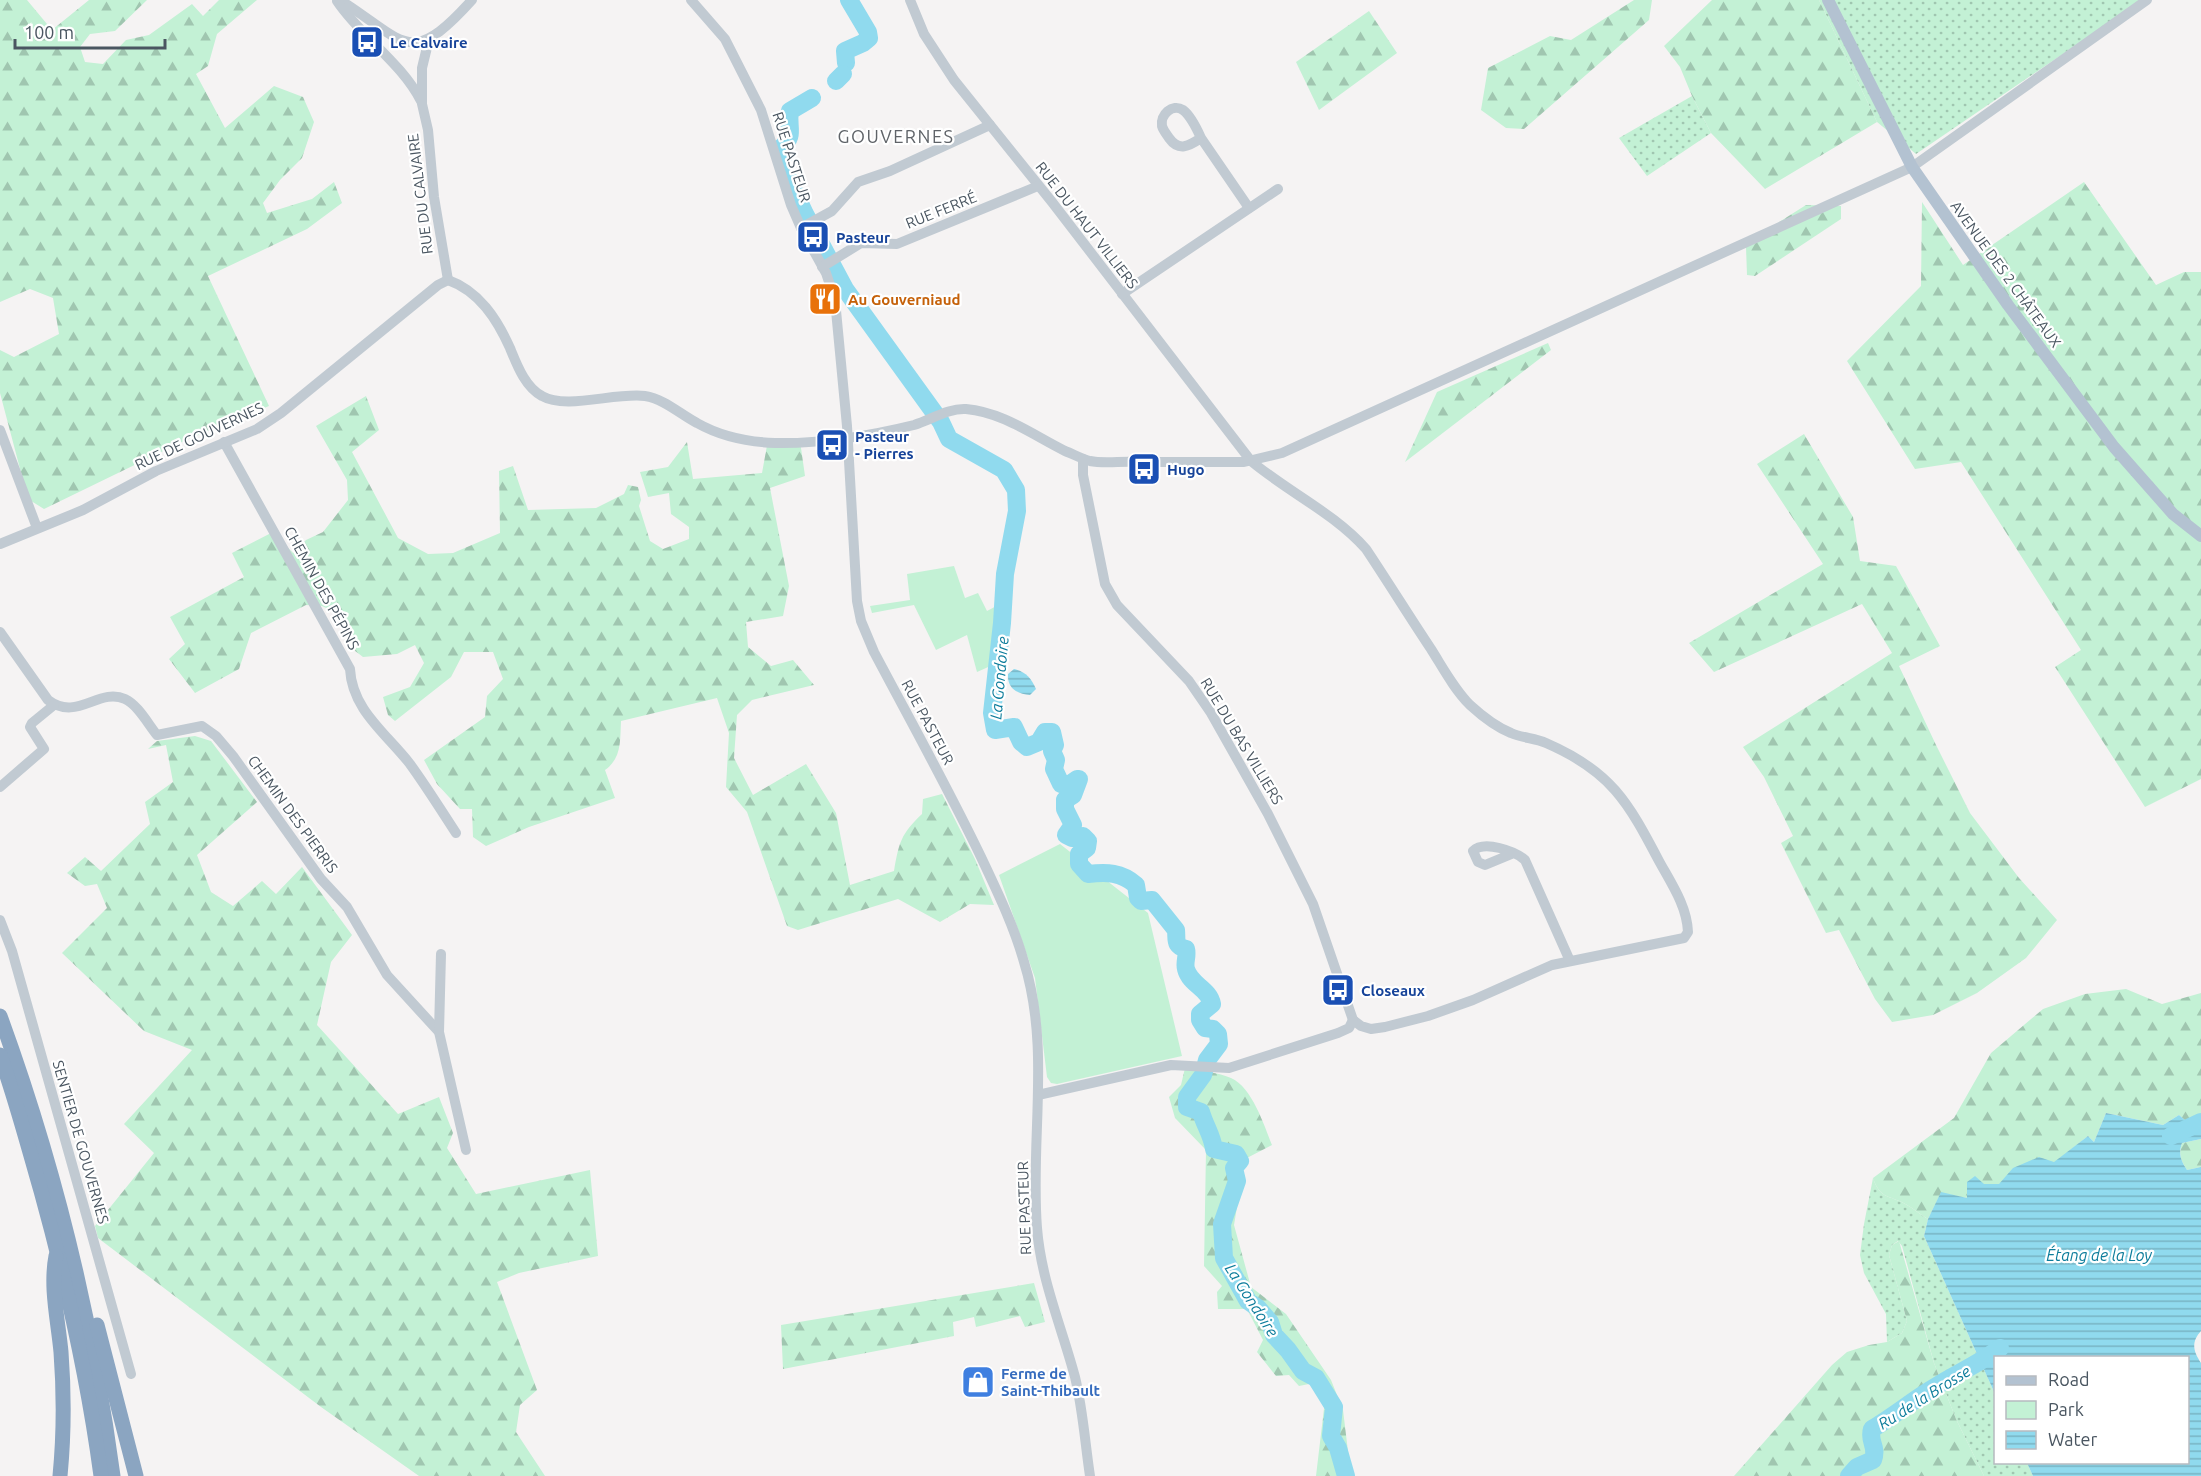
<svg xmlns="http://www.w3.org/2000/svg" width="2201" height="1476" font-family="Ubuntu,sans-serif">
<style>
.green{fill:url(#green-dots)}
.forest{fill:url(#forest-firs)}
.pitch{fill:#c3f1d5}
.water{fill:url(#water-rules)}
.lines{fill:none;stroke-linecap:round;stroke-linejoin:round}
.river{stroke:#90daee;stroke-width:18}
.minor{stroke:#c1cad2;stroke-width:10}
.major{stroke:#b3c2d1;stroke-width:12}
.highway{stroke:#8ba5c1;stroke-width:15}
.labels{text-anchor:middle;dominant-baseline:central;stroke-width:4.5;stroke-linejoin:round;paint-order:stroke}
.transit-label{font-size:15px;font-weight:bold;fill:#164399;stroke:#fff;text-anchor:start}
.street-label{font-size:15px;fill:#4a5661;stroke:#fff}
.food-label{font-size:15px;font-weight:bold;fill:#c56008;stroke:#fff;text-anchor:start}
.shop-label{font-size:15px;font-weight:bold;fill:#366cbe;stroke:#fff;text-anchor:start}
.water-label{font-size:16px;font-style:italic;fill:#0c7c9b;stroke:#fff}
.quarter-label{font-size:18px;letter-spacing:1.5px;fill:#5f6368;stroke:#fff}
</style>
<defs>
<pattern id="green-dots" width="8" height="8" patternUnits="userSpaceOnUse" patternTransform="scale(1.5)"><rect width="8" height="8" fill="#c3f1d5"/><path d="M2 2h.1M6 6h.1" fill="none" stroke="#a0c6b0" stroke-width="1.8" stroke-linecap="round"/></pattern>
<pattern id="forest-firs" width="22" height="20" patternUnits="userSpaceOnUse" patternTransform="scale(1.5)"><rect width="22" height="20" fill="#c3f1d5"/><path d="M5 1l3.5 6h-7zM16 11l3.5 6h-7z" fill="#a0c6b0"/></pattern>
<pattern id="water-rules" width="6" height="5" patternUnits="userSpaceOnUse" patternTransform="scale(1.5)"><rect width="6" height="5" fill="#90daee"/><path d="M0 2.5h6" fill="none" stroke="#78b4c4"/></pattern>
</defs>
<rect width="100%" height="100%" fill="#f5f3f3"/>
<g class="green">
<polygon points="1819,0 2142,0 1916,154 1877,122"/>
<polygon points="1692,96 1711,133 1647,176 1619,138"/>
<path d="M1873 1178C1880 1200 1891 1195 1907 1205 1914 1209 1921 1215 1928 1219L1924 1236 1995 1394 1996 1462 2027 1463 2033 1476H1984L1956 1419 1934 1363 1902 1246 1898 1241 1892 1245 1889 1255 1907 1321 1902 1333 1887 1342 1886 1314 1864 1273 1860 1255 1864 1224Z"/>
</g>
<g class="forest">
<polygon points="0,0 27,0 52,30 89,0 147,0 115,31 90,34 80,47 85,62 103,64 126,40 149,35 192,4 203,16 219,0 257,0 217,34 208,66 196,74 225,128 274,86 303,97 314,122 302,158 280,180 263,203 267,213 312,199 334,182 342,203 307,229 208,276 269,406 188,439 44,509 28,499 0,393 0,350 14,357 59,334 53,298 30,289 0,302"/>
<polygon points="1634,0 1652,0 1649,20 1524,129 1506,128 1481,110 1488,68 1550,36 1571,40"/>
<polygon points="1712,0 1819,0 1877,122 1765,189 1711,133 1692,96 1680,67 1664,46"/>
<polygon points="1369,11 1397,53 1319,110 1296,62"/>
<polygon points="2084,182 2156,285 2184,272 2201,272 2201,779 2145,807 2055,667 2081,650 1961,462 1915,469 1847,361 1921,286 1922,202 1963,265"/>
<polygon points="1806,205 1841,206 1841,219 1755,276 1747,275 1746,247 1762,233"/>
<polygon points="1548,343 1551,350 1405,462 1437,392"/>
<path d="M366 396 379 430 352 452 398 538 428 554 453 553 500 533 499 471 513 466 528 510 596 508 624 494 628 485 638 487 641 500 639 506 650 541 663 549 689 539V527L671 514 669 493 648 497 640 472 668 467 687 442 693 479 762 473 768 440 800 441 805 476 770 488 789 586 783 616 746 622 748 647 771 666 793 660 814 685 752 700 737 715 734 758 753 795 806 764 836 813 850 885 894 871C899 842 901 834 922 814L923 799 942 794 975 859 994 905 970 904 940 922 898 899 798 930 787 926 747 812 726 787 729 733 717 698 621 721C620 740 622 758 605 770L615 798 529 827 486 846 473 837 472 809H460L437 784 424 760 485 717 487 696 503 679 493 652H464L451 677 395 721 388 715 383 697 410 687 424 663 415 645 397 654 363 657 346 644 343 616 322 606 306 605 251 633 239 669 195 693 169 659 185 644 170 617 244 577 232 553 273 532 293 553 306 540 323 532 348 500 347 480 316 426Z"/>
<polygon points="1804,434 1853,517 1860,561 1896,566 1940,646 1899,666 1936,745 1970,813 2019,878 2057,920 2026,958 1977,993 1933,1015 1892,1022 1875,999 1839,930 1826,933 1781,843 1793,836 1764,777 1743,747 1892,653 1862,604 1714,672 1689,643 1823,564 1757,464"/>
<polygon points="195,736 211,741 257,802 197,855 211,892 233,906 262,881 276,894 302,867 352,935 331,962 317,1025 398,1114 439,1097 453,1133 447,1148 476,1194 590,1170 598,1256 519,1273 497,1282 537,1390 520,1405 516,1432 545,1476 419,1476 321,1407 98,1238 95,1226 154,1153 124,1124 192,1050 144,1031 62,953 107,908 97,884 85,886 67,873 85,857 101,871 150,824 145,802 173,782 166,745 148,749 157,741"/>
<path d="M2126 989 2162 1004 2201 993V1129L2186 1121 2179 1115 2163 1125 2106 1113 2094 1142 2088 1136 2054 1163 1999 1184H1983L1967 1198 1941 1193 1928 1219C1921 1215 1914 1209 1907 1205 1891 1195 1880 1200 1873 1178L1954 1118 1991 1053 2043 1009 2085 994Z"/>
<path d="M1185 1068C1200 1071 1217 1072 1231 1078 1252 1087 1264 1125 1272 1145L1245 1159 1234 1225 1251 1287 1286 1314 1331 1380 1343 1410 1351 1476H1316L1325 1400 1314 1383 1299 1386 1289 1375 1276 1376 1257 1352 1263 1340 1247 1309H1218L1217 1292 1222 1286 1204 1266 1206 1150 1175 1118 1169 1097 1181 1085Z"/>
<path d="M2201 1139V1167L2187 1170C2181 1161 2178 1154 2182 1143Z"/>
<polygon points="1899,1241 1934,1363 1956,1419 1984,1476 1734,1476 1832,1365 1847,1352 1869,1345 1887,1342 1902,1333 1907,1321 1889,1255 1892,1245"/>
<polygon points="1034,1283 1045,1322 1025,1327 1020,1316 976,1327 974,1317 953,1322 954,1336 783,1369 781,1325"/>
</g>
<g class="pitch">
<polygon points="954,566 965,598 978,593 987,611 1002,603 995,664 977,672 967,635 936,650 914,605 872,613 870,606 910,600 907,574"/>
<polygon points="1060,844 1148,913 1182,1056 1057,1084 1051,1083 1047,1077 1035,978 999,875"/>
</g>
<g class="water">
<path d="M1014 669C1026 672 1031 678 1036 689L1030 695C1017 694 1007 688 1008 674Z"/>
<path d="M2106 1113 2163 1125 2179 1115 2186 1121 2201 1129V1139L2182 1143C2178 1154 2181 1161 2187 1170L2201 1167V1331C2191 1342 2193 1351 2201 1363V1476H2033L2027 1463 2188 1462V1358H1996L1995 1394 1924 1236 1928 1219 1941 1192 1967 1198V1182L1975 1176 1984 1184H1999L2013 1168 2039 1157 2054 1162 2088 1136 2094 1142Z"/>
</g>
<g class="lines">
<g class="river">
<polyline points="846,63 845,51 863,43 869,38 868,32 849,0"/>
<polyline points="836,81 843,74"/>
<path d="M781 148C796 135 787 128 790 111L812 98"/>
<path d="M783 155 788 178 805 214 845 289 941 422 949 439 1004 470 1016 490 1017 511 1005 574 1002 623 992 713 995 730 1014 727 1021 742 1027 747 1039 742 1045 732H1052L1055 745 1052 751 1056 760 1054 769 1061 784 1067 786 1077 779H1079L1073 795 1065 800V809L1073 825 1066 835 1072 838 1083 836 1088 841 1087 848 1079 854V864L1088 874C1107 872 1121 872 1136 885L1138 898 1141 901 1152 900 1176 930C1177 940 1174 946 1186 949 1188 956 1184 962 1186 969 1190 985 1209 988 1212 1004L1200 1014V1020L1205 1028 1213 1029 1218 1034 1219 1044 1207 1060 1203 1075 1187 1097V1107L1201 1112C1205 1126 1212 1135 1214 1149L1236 1154 1240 1161 1234 1168 1237 1181 1222 1224 1224 1258 1248 1301 1258 1308 1270 1322 1274 1335 1288 1350 1303 1371 1316 1378 1334 1407 1331 1436 1338 1448 1346 1476"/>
<polyline points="2171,1136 2201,1122"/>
<path d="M1849 1476 1857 1467 1873 1460C1878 1446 1868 1442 1872 1429 1894 1416 1913 1400 1935 1387 1957 1373 1979 1364 2000 1348"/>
</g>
<g class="minor">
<path d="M340 0C405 41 409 70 472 0"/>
<path d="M691 0 725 39 761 110 791 205 801 228 826 273 835 300 847 426 857 601 861 621 874 652C910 720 948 788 981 857 997 891 1014 926 1024 962 1051 1048 1030 1140 1037 1228 1041 1280 1062 1328 1075 1377 1083 1410 1085 1443 1090 1476"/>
<path d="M910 0 924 34 954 80 1052 202 1251 461C1288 492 1334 513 1366 549 1388 582 1409 616 1431 649 1443 668 1454 689 1470 705 1482 716 1496 727 1511 733 1522 738 1535 738 1546 743 1611 771 1628 802 1659 861 1671 883 1687 906 1688 932L1684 938 1552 965 1473 1000 1428 1016 1385 1027 1371 1029 1361 1026 1353 1020"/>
<path d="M337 1C361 37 401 62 421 101"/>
<polyline points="429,39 422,68 422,104 428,130 434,197 448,280"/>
<path d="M1201 138C1197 129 1191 116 1183 110 1172 103 1160 115 1162 126 1163 130 1167 135 1169 138 1179 152 1189 146 1201 138L1249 208"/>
<polyline points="801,228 832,211 858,182 890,171 990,125"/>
<polyline points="822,267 861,243 897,244 1038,186"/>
<path d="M448 280C479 291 497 319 510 348 517 365 525 387 542 396 566 410 616 392 645 396 664 399 680 414 697 423 720 436 748 442 775 443 822 444 869 436 914 425 931 420 948 408 966 409 1002 412 1033 435 1065 451 1073 454 1082 459 1090 461 1104 464 1121 461 1136 462 1172 462 1208 462 1244 462L1282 453 1912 167 2147 0"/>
<polyline points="1122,294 1278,189"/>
<polyline points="0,430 37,528"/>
<path d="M224 442 350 669C352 710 387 734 410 764 426 786 441 810 456 833"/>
<polyline points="1083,459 1083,475 1105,584 1117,605 1189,681 1211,713 1268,814 1313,904 1353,1020"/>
<polyline points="0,544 83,510 156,471 257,429 281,413 438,285 448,280"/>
<path d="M0 632 48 700C77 722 99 687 125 699 138 705 148 724 157 735L202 726 216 736 233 756 321 879 347 907 387 975 439 1032 466 1150"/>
<polyline points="0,787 44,749 30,727 32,723 54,705"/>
<path d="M1514 853 1485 865 1478 862 1473 851C1484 840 1515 851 1525 860L1570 961"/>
<polyline points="0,920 12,951 131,1374"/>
<polyline points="439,1032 441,954"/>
<polyline points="1038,1095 1171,1065 1229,1068 1338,1033 1349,1028 1353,1020"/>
</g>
<polyline class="major" points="1828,0 1912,167 2008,305 2114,447 2173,514 2201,536"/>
<g class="highway">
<path d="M0 1016C54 1164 92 1319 113 1476"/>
<path d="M0 1055C16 1100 28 1146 41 1191 67 1285 88 1379 101 1476"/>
<path d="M56 1256C50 1287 58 1320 61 1352 64 1392 64 1435 60 1476"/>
<polyline points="97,1325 136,1476"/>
</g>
</g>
<defs>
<g id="bus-square" transform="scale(1.725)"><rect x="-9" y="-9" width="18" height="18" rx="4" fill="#1a4fb4" stroke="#fff"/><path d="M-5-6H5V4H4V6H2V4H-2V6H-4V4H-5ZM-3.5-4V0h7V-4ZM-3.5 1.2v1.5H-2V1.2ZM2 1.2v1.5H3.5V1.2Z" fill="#fff"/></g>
<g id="restaurant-square" transform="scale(1.725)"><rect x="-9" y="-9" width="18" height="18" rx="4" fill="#e8710a" stroke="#fff"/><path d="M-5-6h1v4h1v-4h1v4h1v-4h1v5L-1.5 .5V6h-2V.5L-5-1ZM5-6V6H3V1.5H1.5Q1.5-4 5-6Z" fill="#fff"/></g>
<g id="shop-square" transform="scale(1.725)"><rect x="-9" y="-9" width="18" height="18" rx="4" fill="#3f7fe0" stroke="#fff"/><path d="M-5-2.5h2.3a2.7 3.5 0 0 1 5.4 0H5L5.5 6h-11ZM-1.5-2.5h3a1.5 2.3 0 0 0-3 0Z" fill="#fff"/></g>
</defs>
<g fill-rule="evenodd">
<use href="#bus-square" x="367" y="42"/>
<use href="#bus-square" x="813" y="237"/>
<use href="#restaurant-square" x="825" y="299"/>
<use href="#bus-square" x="832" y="445"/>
<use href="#bus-square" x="1144" y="469"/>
<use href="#bus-square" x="1338" y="990"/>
<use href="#shop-square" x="978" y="1382"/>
</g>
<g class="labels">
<g class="transit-label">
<text x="390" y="42">Le Calvaire</text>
<text x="836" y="237">Pasteur</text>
<text x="855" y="436">Pasteur<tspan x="855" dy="17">- Pierres</tspan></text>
<text x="1167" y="469">Hugo</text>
<text x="1361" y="990">Closeaux</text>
</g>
<g class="street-label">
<text transform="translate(792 157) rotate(72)">RUE PASTEUR</text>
<text transform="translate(420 194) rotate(-97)">RUE DU CALVAIRE</text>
<text transform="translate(941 210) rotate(-22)">RUE FERRÉ</text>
<text transform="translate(1087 225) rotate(52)">RUE DU HAUT VILLIERS</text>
<text transform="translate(2006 274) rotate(54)">AVENUE DES 2 CHÂTEAUX</text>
<text transform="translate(199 436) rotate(-25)">RUE DE GOUVERNES</text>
<text transform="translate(322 588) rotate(61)">CHEMIN DES PÉPINS</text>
<text transform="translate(928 722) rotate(62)">RUE PASTEUR</text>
<text transform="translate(1242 741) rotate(59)">RUE DU BAS VILLIERS</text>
<text transform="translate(293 814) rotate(54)">CHEMIN DES PIERRIS</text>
<text transform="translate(81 1142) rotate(74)">SENTIER DE GOUVERNES</text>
<text transform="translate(1024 1208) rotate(-92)">RUE PASTEUR</text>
</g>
<g class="food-label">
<text x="848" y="299">Au Gouverniaud</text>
</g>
<g class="shop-label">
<text x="1001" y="1373">Ferme de<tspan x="1001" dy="17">Saint-Thibault</tspan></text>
</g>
<g class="water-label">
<text transform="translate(999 678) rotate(-85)">La Gondoire</text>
<text x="2099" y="1255">Étang de la Loy</text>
<text transform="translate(1252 1300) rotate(57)">La Gondoire</text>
<text transform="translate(1924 1397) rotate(-32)">Ru de la Brosse</text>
</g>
<g class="quarter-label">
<text x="896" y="136">GOUVERNES</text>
</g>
</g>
<rect x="1994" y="1356" width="195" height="108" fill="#ffffff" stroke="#b7bbc0" stroke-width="1.5"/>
<rect x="2006" y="1376" width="30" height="9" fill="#b3c2d1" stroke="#b7bbc0" stroke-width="1.5"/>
<text x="2048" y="1386" font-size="18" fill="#4a5661">Road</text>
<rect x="2006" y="1401" width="30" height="18" fill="#c3f1d5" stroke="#b7bbc0" stroke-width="1.5"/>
<text x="2048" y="1416" font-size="18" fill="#4a5661">Park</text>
<rect x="2006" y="1431" width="30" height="18" fill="url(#water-rules)" stroke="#b7bbc0" stroke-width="1.5"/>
<text x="2048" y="1446" font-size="18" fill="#4a5661">Water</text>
<path d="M15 39v9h150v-9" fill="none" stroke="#4a5661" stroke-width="3"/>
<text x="24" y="39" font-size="18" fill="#4a5661" stroke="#ffffff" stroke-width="4.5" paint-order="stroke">100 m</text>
</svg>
